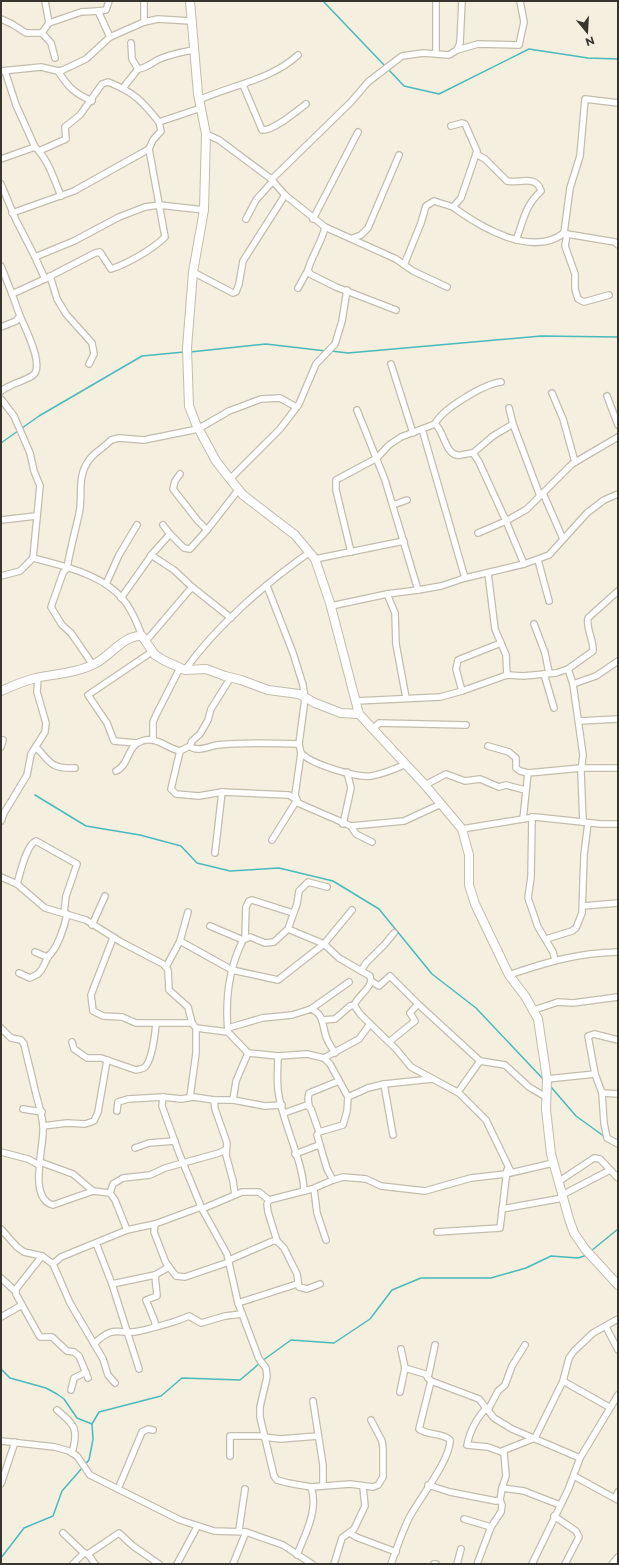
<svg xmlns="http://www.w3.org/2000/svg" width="619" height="1565" font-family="Montserrat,sans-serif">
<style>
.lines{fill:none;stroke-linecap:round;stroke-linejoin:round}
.stream{stroke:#4ababd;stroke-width:1.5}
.street-casing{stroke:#c2bdad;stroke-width:8}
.secondary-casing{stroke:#c2bdad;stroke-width:10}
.street{stroke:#fff;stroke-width:5.5}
.secondary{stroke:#fff;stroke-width:8}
</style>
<rect width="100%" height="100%" fill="#f4efde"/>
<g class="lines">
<g class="stream">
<polyline points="323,1 385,66"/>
<polyline points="388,69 404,86 439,94 529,49 588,58 618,59"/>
<polyline points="331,351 348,353 541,336 618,337"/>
<polyline points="190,352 266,344 326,351"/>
<polyline points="1,443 39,416 142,356 184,352"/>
<polyline points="35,795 86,826 140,835 181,846 197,863 230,871 279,868 333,881 379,909 432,974 476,1008 544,1080"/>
<polyline points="551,1087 576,1116 605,1137"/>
<polyline points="591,1251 618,1229"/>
<polyline points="262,1361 291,1340 334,1343 370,1319 392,1290 421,1278 491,1278 526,1268 551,1256 578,1258 587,1255"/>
<polyline points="1,1369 10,1378 46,1388 57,1394 64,1399 77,1418 92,1424"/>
<polyline points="1,1558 24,1528 53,1516 62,1491 89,1460 93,1439 92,1424 99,1412 161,1396 182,1378 240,1380 260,1363"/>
</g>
<g class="street-casing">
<g id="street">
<polyline points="45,1 49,23 81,12 98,11 110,37"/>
<polyline points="144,1 144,22"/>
<polyline points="98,11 106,10 109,1"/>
<polyline points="1,19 12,24 26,33 42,33"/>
<polyline points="49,23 42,33 51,43 55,58"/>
<polyline points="131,43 132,59 138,69"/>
<polyline points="457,50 478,44 519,45 524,22 520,1"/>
<polyline points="436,53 436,1"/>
<polyline points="1,71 41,67 58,71 63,70 86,59 110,37 144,22 158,19 191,21"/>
<path d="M5 71 16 105 35 147C48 159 54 179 61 196"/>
<path d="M58 71C68 87 74 93 92 101"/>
<path d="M243 85 262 130C273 131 297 111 306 104"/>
<path d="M123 88 138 69C148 68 153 61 162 58 172 54 182 52 193 50"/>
<path d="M199 100C232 85 271 80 298 55"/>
<polyline points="206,134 219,140 270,178 273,178 351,102 368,82 402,56 423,53 449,55 457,50 460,43 462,1"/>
<path d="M39 151 66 139 65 127 80 115 102 84 108 82C134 92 142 101 159 122"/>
<path d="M476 154 485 159 507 181C519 184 536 174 541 191 524 207 524 220 516 240"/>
<polyline points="1,159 35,147"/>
<polyline points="270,178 285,195 325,227 396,259 413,271 447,287"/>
<polyline points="1,184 16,220 35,257"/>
<path d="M453 207C480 227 532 258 564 233L567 234 565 246 575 274V289L578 299 584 302 609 295"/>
<polyline points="12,213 74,191 149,149"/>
<polyline points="246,219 256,200 273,181"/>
<polyline points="313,219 358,132"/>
<path d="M325 227C322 242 312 255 308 270L310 274 336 287 396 310"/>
<polyline points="564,233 570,188 580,156 585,99 618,103"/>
<polyline points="567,234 615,242 618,245"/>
<polyline points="353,238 361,235 368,228 399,155"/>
<polyline points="404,265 421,223 426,206 434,201 453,207 461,198 477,151 465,124 462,123 451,126"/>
<polyline points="1,266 12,294"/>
<polyline points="193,272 233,293 236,292 239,284 243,261 285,195"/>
<polyline points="50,276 57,299 66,314 92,343 94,354 89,364"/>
<path d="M45 279 95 253 100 252 111 269C127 264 153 249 165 237L149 149 153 140 161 131 159 122 201 108"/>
<polyline points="298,288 308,270"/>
<polyline points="1,327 16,321 20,316 12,294 45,279 35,257 74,241 119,217 145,207 159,205 204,210"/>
<polyline points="391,364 413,433"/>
<path d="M1 391C10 384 22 382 32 376 46 368 25 328 20 316"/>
<polyline points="552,393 563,419 575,462"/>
<polyline points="607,396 618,425"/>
<polyline points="1,399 14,416 30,453 34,471 40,486 33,558 20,571 1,576"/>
<polyline points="509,408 513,424"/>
<path d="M435 424C444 431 445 453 457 455 462 456 467 453 473 453L479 462 506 521 478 533"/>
<path d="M435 424C442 409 484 384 501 382"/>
<polyline points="422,429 465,578"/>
<polyline points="473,453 493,436 513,424 540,496"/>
<polyline points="180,474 175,481 173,489 198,521 207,530"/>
<polyline points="230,479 280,429 299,404 316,364 335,344 342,321 347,290"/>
<polyline points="543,493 563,539"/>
<polyline points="393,505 407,500"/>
<polyline points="1,520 36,516"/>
<polyline points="163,525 170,534"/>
<polyline points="351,552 336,490 336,480 377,458 389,445 401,437 435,424"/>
<polyline points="151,555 174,570 192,587"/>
<path d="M33 558C64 566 106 575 126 603 133 613 138 625 142 636"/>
<polyline points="315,559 404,541"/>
<polyline points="538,560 549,601"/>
<polyline points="524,564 506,521 527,509 572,464 618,437"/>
<polyline points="488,573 495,629 506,655 507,675"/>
<polyline points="106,584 119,555 137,525"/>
<polyline points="267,586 293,653 303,685 305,698 299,744 301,753 295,795 298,803 351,826 356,834 372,842"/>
<polyline points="418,590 441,586 465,578 524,564 549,555 587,513 604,500 618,494"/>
<polyline points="387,594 395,613 396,644 406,698"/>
<polyline points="121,598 153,553 170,534 184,548 190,549 207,530 239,489"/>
<polyline points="331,606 387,594 418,590 385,480 357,410"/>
<polyline points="534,624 545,653 549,673"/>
<polyline points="146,641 192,587 231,618"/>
<path d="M93 665 71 633 62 625 51 607 63 573 67 568C70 550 75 532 79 514 83 497 77 479 87 463 93 452 103 449 111 440L119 438 144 440 198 429 229 411 261 399 280 398 296 407"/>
<polyline points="568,669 573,684 583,755 581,772 583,822"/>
<path d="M185 670C216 626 266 583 310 552"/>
<polyline points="544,674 554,708"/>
<polyline points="573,684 596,676 618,661"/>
<polyline points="462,691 456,669 458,660 501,643"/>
<path d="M356 701 440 697 462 691 507 675 523 676 556 673 568 669 593 651C594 640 586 630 588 618L618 591"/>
<polyline points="579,721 618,719"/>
<polyline points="374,728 379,723 466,725"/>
<polyline points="153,739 153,722 156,715 180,668"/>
<polyline points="136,743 114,741 107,723 88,695 153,651"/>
<path d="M190 746C196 753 210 746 217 745 245 742 272 743 299 744"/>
<polyline points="488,746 509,752 516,758 516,768 520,771 528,773"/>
<polyline points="1,747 3,740"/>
<path d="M36 747C51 763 51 769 75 768"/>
<polyline points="180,751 171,789 176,794 199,796 222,792 289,795 297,800 272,840"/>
<path d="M301 753C311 764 356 778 371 776 383 774 395 769 406 764"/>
<path d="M116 771C129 766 127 745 142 741 157 736 166 748 180 751L190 746 192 741 200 734 208 720 211 709 231 677"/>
<polyline points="425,785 446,774 465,781 480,779 499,787 506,785 525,790"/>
<polyline points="532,817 531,877 528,898 538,927 553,952 555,960"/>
<polyline points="523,819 528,773 581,768 618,768"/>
<polyline points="1,821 4,813 27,775 31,754 45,732 46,723 37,692 38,677"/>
<polyline points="343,824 351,788 347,772"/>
<polyline points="351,826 404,821 441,804"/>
<polyline points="462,829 535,817 601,824 618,824"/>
<polyline points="215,853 222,792"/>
<polyline points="1,877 17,884 45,908 86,920 121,942 163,964 168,970 169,990 188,1007 192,1023 196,1028 228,1032 248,1053 278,1056 307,1054 324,1058 330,1064 348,1097 347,1111 343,1125 319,1132 317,1135 327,1169 333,1180"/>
<path d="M17 884C20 874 26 845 36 841L77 864 66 896 64 913"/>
<polyline points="583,906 618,903"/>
<polyline points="92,925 105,896"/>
<polyline points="210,926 243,940"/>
<polyline points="288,929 324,944 339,958 370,976 371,981 379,986 390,976 418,1004 410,1013 415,1021 389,1042"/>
<polyline points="113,938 91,995 93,1011 103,1016 122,1017 136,1023 192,1023"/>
<polyline points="245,938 246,907 249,901 252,900 293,913"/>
<polyline points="546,939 572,931 576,928 582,913 584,855 588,823"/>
<polyline points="180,941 232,970 278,980 324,944 352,910"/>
<path d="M35 952 47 957C57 951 65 925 67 914"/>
<polyline points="166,967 180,941 188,912"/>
<polyline points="361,971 366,963 385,944 394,933"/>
<polyline points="19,973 30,978 38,974 42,969 49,955"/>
<path d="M509 975C547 962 577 953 618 952"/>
<polyline points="418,1004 480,1061"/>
<polyline points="354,1005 360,1014 396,1049 411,1067 459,1093 486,1120 511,1172"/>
<polyline points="311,1009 349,982"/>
<polyline points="534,1010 558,1002 573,1003 618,997"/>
<path d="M323 1020 335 1019 350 1006 354 1005C358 996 369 990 371 981"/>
<path d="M1 1028 11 1038 21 1040 24 1044C27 1058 31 1072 34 1086 37 1100 42 1112 43 1126 45 1145 27 1198 53 1205L93 1191 110 1193 115 1200 127 1230"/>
<path d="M228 1028 262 1018 292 1015 311 1009C325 1014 322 1028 327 1039 329 1044 332 1048 335 1053"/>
<path d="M228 1032C225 1000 229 968 243 940L250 937 265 943 274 942 288 929 297 904 299 891 308 882 327 887"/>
<polyline points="618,1040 594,1034 588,1036 595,1074 602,1093 604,1123 607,1138 618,1144"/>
<path d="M72 1042 74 1049 87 1058H101L136 1070C139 1069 143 1069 145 1067 152 1060 155 1034 156 1024"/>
<path d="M278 1056C278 1070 276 1083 279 1096 284 1126 303 1161 304 1191"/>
<polyline points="324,1058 359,1039 370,1024"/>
<polyline points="547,1079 595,1074"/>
<polyline points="384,1084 393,1135"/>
<polyline points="458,1092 480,1061 505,1065 529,1087 546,1097"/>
<polyline points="602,1093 618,1094"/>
<polyline points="163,1097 162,1106 179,1153 202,1209 227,1254 238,1303 259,1359 266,1368 267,1377 260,1407 260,1417 274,1476 277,1480 288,1483 311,1487 350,1484 373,1487 378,1485 383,1477 383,1449 382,1441 371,1420"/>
<polyline points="190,1097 196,1053 196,1028"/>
<polyline points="348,1097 368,1088 384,1084 432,1079"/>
<polyline points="214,1100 215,1109 227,1143 226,1155 233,1181 235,1195"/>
<polyline points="233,1100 236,1081 248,1053"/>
<polyline points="309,1106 308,1099 309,1093 339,1081"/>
<polyline points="23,1109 42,1112"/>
<polyline points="117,1111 118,1102 128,1099 163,1097 181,1099 194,1097 214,1100 233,1100 265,1106 282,1105"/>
<polyline points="284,1113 307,1105 311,1109 319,1132"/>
<polyline points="43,1126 67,1123 85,1124 94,1121 98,1112 107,1060"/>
<polyline points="135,1148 149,1143 175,1141"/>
<polyline points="1,1152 28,1159 39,1165"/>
<polyline points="295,1154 319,1145"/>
<polyline points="40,1162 73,1174 93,1191"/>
<polyline points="558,1182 594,1158 600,1159 618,1178"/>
<polyline points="314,1189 317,1213 326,1240"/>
<polyline points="110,1193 113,1184 123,1178 150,1175 165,1168 219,1153 225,1150"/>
<polyline points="562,1195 610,1170"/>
<polyline points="269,1200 267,1204 268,1212 277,1241 284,1248 297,1274 299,1287 307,1289 320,1284"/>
<polyline points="202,1209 242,1192 259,1192 269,1200 312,1189 333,1180 343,1177 366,1179 381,1186 425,1191 471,1178 506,1174 553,1163"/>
<polyline points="502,1209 563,1198"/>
<polyline points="155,1224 154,1232 166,1263 176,1276 185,1277 229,1262"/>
<polyline points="1,1229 17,1247 24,1252 42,1256 53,1264 70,1303 103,1359 108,1375 115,1383"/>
<polyline points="437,1232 500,1228 507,1170"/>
<polyline points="96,1243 112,1284 139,1369"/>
<polyline points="229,1260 273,1241 277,1241"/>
<polyline points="53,1264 61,1257 127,1230 155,1224 201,1207"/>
<polyline points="1,1278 15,1291"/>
<polyline points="112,1284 155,1275"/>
<polyline points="238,1303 297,1284"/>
<polyline points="22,1305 40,1337 52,1337 67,1351 74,1352 79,1356 88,1378"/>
<polyline points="1,1317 22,1305 16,1294 16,1289 42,1256"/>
<polyline points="155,1327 155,1322 146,1300 157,1296 155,1275 169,1267"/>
<polyline points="606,1327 618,1350"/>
<path d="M94 1344C115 1323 118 1336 140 1331 156 1327 174 1323 189 1316L201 1323 225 1316 242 1314"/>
<polyline points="405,1368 425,1374 431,1381 479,1399 494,1418 512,1429 580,1458"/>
<polyline points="428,1378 435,1345"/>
<polyline points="563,1381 609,1407"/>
<polyline points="71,1390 74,1378 86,1372"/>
<polyline points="400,1392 405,1368 401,1349"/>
<polyline points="313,1401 323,1465 323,1485"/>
<path d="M486 1408C476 1420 470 1430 467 1445L488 1447 504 1453 506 1476 502 1488"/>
<path d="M57 1410C75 1425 79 1429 72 1453"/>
<polyline points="488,1410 498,1391 505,1385 512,1366 525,1345"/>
<polyline points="264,1437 280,1439 318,1436"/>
<polyline points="1,1441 55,1447 69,1451 77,1456 90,1475 180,1520 214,1531 246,1532 283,1545 312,1564"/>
<polyline points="502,1451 535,1438 563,1381 569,1358 574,1351 593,1333 618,1319"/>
<polyline points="230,1456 230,1436 264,1436"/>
<polyline points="574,1476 618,1500"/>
<polyline points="1,1484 15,1442"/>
<polyline points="428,1485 450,1492 496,1501 500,1500 502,1488 524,1491 560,1505"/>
<polyline points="118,1489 142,1432 148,1429 153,1430"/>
<polyline points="615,1498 618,1492"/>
<polyline points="554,1516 576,1531 579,1537 565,1564"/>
<polyline points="464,1519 491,1527"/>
<polyline points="239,1530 245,1489"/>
<polyline points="63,1533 84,1553"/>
<polyline points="350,1533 356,1537 396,1552"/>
<polyline points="88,1554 95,1564"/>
<path d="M297 1555C305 1534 319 1510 311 1487"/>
<polyline points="73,1564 84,1553 88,1554 119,1533 133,1546 159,1564"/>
<polyline points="177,1564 197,1527"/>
<polyline points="233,1564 246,1532"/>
<polyline points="334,1564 342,1538 354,1529 365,1506 363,1487"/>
<path d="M391 1564C396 1550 403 1530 409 1518 419 1499 451 1459 450 1440 442 1432 428 1436 419 1429L431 1381"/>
<polyline points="434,1564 436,1564"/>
<polyline points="457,1564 461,1549"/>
<polyline points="477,1564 491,1527 501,1512 502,1505 500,1500"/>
<polyline points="532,1564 568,1490 580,1458 618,1395"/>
<polyline points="612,1564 618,1557"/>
</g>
</g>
<g class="secondary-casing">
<g id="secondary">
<polyline points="190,1 198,94 206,134 204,210 193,272 187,348 189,406 196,424 216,461 230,479 243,495 295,535 315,559 330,603 359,714 425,785 462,829 469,855 469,885 475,904 509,975 525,996 538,1019 547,1079 546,1109 551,1154 569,1219 574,1233 585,1249 618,1285"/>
<path d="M1 691C12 686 24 681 36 678 55 674 78 673 96 663 110 656 125 634 142 636L155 655 165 661 185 670 206 669 225 676 241 680 268 690 299 694 315 703 341 713 359 714"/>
</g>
</g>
<use href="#street" class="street"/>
<use href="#secondary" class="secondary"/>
</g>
<rect width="619" height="1565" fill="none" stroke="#37352e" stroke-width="4"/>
<g transform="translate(587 32) rotate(162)" stroke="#f4efde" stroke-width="3" paint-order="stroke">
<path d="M0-3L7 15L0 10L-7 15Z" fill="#37352e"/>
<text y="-6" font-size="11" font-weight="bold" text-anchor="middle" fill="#37352e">N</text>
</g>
</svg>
